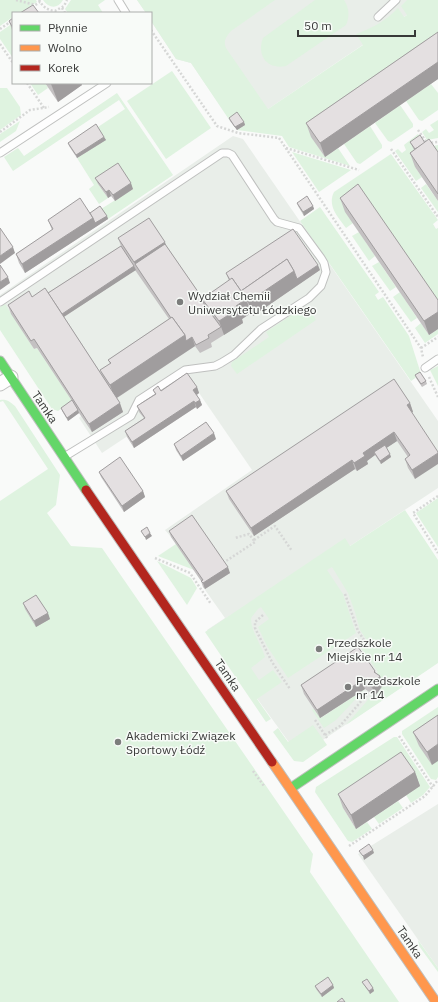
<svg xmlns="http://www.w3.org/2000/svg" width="438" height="1002" font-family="'IBM Plex Sans',sans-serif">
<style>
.built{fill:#e9eee9}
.green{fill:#dff3e0}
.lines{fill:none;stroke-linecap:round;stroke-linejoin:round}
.lane-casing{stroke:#bfc0bf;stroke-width:9}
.street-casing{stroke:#bfc0bf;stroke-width:15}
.fast-casing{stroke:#bfc0bf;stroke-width:11}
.slow-casing{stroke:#bfc0bf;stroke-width:11}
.jam-casing{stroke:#bfc0bf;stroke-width:11}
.path{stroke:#d6d7d6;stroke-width:2.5;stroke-dasharray:2 2;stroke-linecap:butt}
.lane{stroke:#fefefe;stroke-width:7}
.street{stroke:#fefefe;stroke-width:13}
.fast{stroke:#63d668;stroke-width:9}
.slow{stroke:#ff974d;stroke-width:9}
.jam{stroke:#b3261e;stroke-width:9}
.wall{fill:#c4c1c2;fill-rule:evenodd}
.shaded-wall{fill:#a09d9e}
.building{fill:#e4e0e1;stroke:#a09d9e}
.poi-dot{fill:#7c7d7c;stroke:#f8fbf8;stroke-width:1.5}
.labels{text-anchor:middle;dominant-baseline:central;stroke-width:3;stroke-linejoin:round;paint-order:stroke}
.poi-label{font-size:12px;fill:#383938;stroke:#f8fbf8;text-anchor:start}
.street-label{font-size:12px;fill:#383938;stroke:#f8fbf8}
</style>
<rect width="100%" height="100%" fill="#f9faf9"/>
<g class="built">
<polygon points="137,0 429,0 237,130 191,63 176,59 151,21 151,13 146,13"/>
<polygon points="233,136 243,139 438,421 438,488 350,546 430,668 299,756 207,630 225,618 203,587 205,586 171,537 165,530 252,470 197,390 102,453 79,418 81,416 37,348 11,314 0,297 0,295"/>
<polygon points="438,804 438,968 358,854"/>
</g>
<g class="green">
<polygon points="0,0 36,0 37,2 20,13 13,13 13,17 0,26"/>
<path d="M43 0H63C58 9 49 9 43 0Z"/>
<polygon points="71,0 105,0 98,5 103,13 68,13 65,9"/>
<path d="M137 0H275L231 31C226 37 223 41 226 48L268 109 363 45 356 34C372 28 386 21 398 8L404 17 407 15 401 6 407 0H438V50L312 137 325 157 338 148 350 166 289 147 282 136 237 130 245 125 238 115 230 121 191 63 176 59 151 21V13H146Z"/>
<path d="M315 0H344C349 8 350 16 346 25L286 66C268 70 256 56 263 38Z"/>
<polygon points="13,23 13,58 0,39 0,32"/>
<polygon points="172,71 211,128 166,159 127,101"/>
<polygon points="30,83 45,83 48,88 38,95"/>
<polygon points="431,84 438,93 438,110 422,121 419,120 406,101"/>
<polygon points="0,88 7,88 20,107 21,115 0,130"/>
<polygon points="117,93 173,175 108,219 101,209 133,189 98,184 108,198 99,204 89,189 94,185 77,158 105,140 98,127 125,109 119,100 13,171 4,157 18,148 24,156"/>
<polygon points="400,105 413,124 413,127 391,142 388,141 375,123"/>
<polygon points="438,120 438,138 427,140 422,132 426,129 429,133 434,130 430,125"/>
<polygon points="20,121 16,131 0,142 0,134"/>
<polygon points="370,126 382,145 382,148 360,164 357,163 344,144"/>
<polygon points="418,134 427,147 438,145 438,158 415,167 422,177 416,181 395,151 398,149 402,153 406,150 404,145"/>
<polygon points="292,152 351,170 319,192"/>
<path d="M391 154 438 220 433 224 436 229 438 228V306L353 223 346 228C338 217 327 206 334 192Z"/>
<polygon points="426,184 438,201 438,212 421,188"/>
<polygon points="320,207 379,292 375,295 378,300 383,297 409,336 421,374 411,381 300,221"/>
<polygon points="359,232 375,256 369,261 352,236"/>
<polygon points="379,262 396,287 390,291 372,266"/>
<polygon points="400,292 417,318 411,322 393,297"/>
<polygon points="5,304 34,349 37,348 72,401 58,411 52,409 0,330 0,307"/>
<polygon points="305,309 310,310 316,320 237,374 231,366 232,362 269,337 266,332 299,310"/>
<polygon points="421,323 429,335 438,329 438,334 425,343 415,328"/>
<polygon points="438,366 438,386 430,370"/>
<path d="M0 400C7 399 10 402 15 406L60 475 56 505 47 513 71 546 102 548 313 854 310 872 399 1002H0V501L48 469 3 401 0 402Z"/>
<polygon points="438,498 438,547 416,513"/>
<path d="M405 510 438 560V663L346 725 373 694 375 675 378 672 361 648 368 642 360 630 355 612 348 593 332 567 327 570 343 594 356 633 288 678 267 646 258 627 269 619 261 607 258 609 251 618C251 632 261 644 265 657L251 668 259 680 273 670 282 682 257 699 271 719 266 722 205 632 345 538 350 546Z"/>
<polygon points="176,544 194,570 158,556"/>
<polygon points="157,561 191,578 197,588 187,605"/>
<polygon points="365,689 336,720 324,728 312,710 314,709 321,718"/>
<polygon points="438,707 438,777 436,780 431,779 402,734 402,731"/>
<polygon points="313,725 327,745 303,762 294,761 273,732 278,728 288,742"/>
<polygon points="394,737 397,737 430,787 423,795 411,803 406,795 343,808 356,829 367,822 372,829 352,842 348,841 315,792 316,787"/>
<polygon points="398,801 403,808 379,824 374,817"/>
<polygon points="418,940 438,968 438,972 419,946"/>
</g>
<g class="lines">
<g class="lane-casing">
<g id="lane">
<polyline points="118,0 126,13"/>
<polyline points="378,17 396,0"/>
<polyline points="0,153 107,83"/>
<polyline points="0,302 222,153 228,153 232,155 274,219 277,222 299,228 321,258 324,263 326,272 321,286 309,298 261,329 234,355 221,363 215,366 185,370 139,400 131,416 64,457"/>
<polyline points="425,368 438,359"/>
</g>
</g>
<g class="street-casing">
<polyline id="street" points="0,384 11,377"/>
</g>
<g class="fast-casing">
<g id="fast">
<polyline points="0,361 86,490"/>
<polyline points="291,788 438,689"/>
</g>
</g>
<g class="slow-casing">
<polyline id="slow" points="272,762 436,1002"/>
</g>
<g class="jam-casing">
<polyline id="jam" points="86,490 272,762"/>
</g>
<g class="path">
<polyline points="16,0 35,5"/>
<path d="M39 0C43 7 47 10 55 11L64 6 67 0"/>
<polyline points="32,7 40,2"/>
<polyline points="62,8 65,13"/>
<polyline points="0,29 13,20"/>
<polyline points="151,30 217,126 238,133 279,138 421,348 423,357"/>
<polyline points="0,44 13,63"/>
<polyline points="27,83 44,108"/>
<polyline points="418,130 427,143 438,142"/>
<polyline points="0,132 30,110 49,107"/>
<polyline points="286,148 359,170"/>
<polyline points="391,149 438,217"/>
<polyline points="421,348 438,337"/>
<polyline points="429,377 438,397"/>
<polyline points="438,496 413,513 438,553"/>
<polyline points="254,540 275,526 292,551"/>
<polyline points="155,558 190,573 211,604"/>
<polyline points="223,563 255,542 249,534 235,538"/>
<polyline points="345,594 358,631 364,640"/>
<polyline points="263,615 255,622 255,628 272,662 290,689"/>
<polyline points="315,720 327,738"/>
<polyline points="325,735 340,726 369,692"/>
<polyline points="399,736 433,787"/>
<polyline points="253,771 264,786 265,785"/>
<polyline points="349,846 425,796 438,780"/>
</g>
<use href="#lane" class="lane"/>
<use href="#street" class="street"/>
<use href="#fast" class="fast"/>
<use href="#slow" class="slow"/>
<use href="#jam" class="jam"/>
</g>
<g class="wall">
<polygon points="13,18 13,33 9,21"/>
<polygon points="438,32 438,79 325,157 311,137 306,123"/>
<polygon points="45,83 81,83 82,85 58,102"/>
<polygon points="229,118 244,122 245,125 237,130 230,121"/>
<polygon points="104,137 106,140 77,158 69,146 68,143"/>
<polygon points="410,142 425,143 438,152 438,201 415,167 410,153 414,150"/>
<polygon points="95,178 133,189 115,201 111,196 108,198 98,184"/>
<polygon points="340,198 438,300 438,329 429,335 345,212"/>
<polygon points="297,203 313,206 314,209 304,216 298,206"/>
<polygon points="90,213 107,216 108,219 25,273 19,263 16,254 52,230 48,220"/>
<path d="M118 238 165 244 203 299 229 281 226 273 320 270 253 316 251 313 242 319 243 323 211 343 212 347 200 353 195 346 117 398 123 412 92 432 79 413 68 421 62 411 61 408 72 401 37 348 34 349 11 314 8 305 32 297 48 293 121 246ZM135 270 169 319 108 360 110 364 100 370 102 375 64 317Z"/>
<polygon points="415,375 426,381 427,384 422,387 416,378"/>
<polygon points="197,387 199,393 197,395 200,400 202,405 197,409 196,407 134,448 127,437 125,431 144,418 139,412 137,406 155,394 153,390 161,391"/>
<polygon points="410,403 413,412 412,412 415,479 408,468 405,459 408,457 397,441 386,448 391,457 381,464 375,455 367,461 368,464 357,471 355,469 254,536 229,499 226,491"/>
<polygon points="216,439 183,461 176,450 174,444"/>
<polygon points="99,472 143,491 145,497 124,512 101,477"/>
<polygon points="169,531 230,573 205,589 203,587 201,581 171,537"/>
<polygon points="23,603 50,619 36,627 25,609"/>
<polygon points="375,671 376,673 380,676 383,685 375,696 365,689 320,718 304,694 301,685"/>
<polygon points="438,715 432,765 419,746 413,732"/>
<polygon points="415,772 420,786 356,829 343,808 338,794"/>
<polygon points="362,982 373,988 374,991 370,994"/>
<polygon points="333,985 334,988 322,997 316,989 315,986"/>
</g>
<g class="shaded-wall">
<polygon points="438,62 438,79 325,157 320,143"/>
<polygon points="53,83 81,83 82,85 58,102 51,84"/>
<polygon points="244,122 245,125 237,130 235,127"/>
<polygon points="104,137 106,140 77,158 76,155"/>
<polygon points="131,183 133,189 115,201 113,195"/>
<polygon points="109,190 111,196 108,198 106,192"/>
<polygon points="313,206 314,209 304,216 303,212"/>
<polygon points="107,216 108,219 25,273 22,264 93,218"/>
<polygon points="165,242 168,252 135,264 134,262"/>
<polygon points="13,247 15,253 0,264 0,256"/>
<polygon points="318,265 320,270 253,316 248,302 246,299 251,313 242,319 243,323 224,335 219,321 238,309 236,306 244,301 244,299 290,267 291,272 294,271 297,279"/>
<polygon points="134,266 136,270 62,318 61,315"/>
<polygon points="8,277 10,283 0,290 0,282"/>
<polygon points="438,312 438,329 429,335 424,321"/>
<polygon points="185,335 192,337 195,346 115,399 110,385"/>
<polygon points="197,387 199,393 196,395 193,390"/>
<polygon points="200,400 202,405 197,409 195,403"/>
<polygon points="194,401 196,407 134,448 132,442"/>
<polygon points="120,403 123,412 92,432 89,424"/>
<polygon points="410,403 413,412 410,414 407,405"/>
<polygon points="78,410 79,413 68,421 67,418"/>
<polygon points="394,432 397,441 376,455 374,452 375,455 367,461 368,464 357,471 354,463 363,453"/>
<polygon points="214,433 216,439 183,461 181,456"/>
<polygon points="438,453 438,464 415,479 412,470"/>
<polygon points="390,454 391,457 381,464 380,461"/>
<polygon points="352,460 355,469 254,536 251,528"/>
<polygon points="143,491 145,497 124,512 122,506"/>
<polygon points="150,533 152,536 146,540 145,537"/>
<polygon points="228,567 230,573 205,589 203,583"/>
<polygon points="48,613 50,619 36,627 34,621"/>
<polygon points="380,676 383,685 375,696 372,687"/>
<polygon points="361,681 365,689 320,718 317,710"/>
<polygon points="438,744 438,761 432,765 427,752"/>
<polygon points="415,772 420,786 356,829 351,815"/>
<polygon points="373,850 374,853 364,860 363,856"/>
<polygon points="333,985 334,988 322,997 321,994"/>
<polygon points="373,988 374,991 370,994 369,991"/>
</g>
<g class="building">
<polygon points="33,5 39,13 20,13"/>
<polygon points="13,18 13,28 9,21"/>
<polygon points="438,32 438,62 320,143 306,123"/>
<polygon points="237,112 244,122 235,127 229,118"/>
<polygon points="96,124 104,137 76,155 68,143"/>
<polygon points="420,135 425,143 415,149 410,142"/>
<polygon points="429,139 438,152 438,194 410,153"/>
<polygon points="118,163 131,183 113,195 109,190 106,192 95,178"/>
<polygon points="358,184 438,300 438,312 424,321 340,198"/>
<polygon points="307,196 313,206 303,212 297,203"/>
<polygon points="80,198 93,218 22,264 16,254 53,229 48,220"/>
<polygon points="100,206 107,216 95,223 93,218 90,213"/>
<polygon points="149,218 165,242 134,262 118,238"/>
<polygon points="0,228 13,247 0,256"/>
<polygon points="293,229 318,265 297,279 294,271 287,259 241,291 232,278 230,280 226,273"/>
<polygon points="165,244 203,299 204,304 221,327 208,335 209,338 196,345 192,337 186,341 185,335 172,317 171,318 135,264"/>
<polygon points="121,246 134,266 62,314 48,293"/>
<polygon points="287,259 294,271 248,302 246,299 236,306 238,309 219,321 202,299 232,278 241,291"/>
<polygon points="0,265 8,277 0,282"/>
<polygon points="45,288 120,403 89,424 34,339 31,341 8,305 29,291 32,297"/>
<polygon points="172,317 185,335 110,385 100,370 111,363 108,360"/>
<polygon points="420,372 426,381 421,384 415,375"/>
<polygon points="187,373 197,387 193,390 200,400 195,403 194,401 132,442 125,431 145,418 137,406 156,394 153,390 158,386 161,391"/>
<polygon points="394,379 410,403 407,405 438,452 438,453 412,470 405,459 410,455 394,432 363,453 365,456 354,463 352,460 251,528 226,491"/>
<polygon points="72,400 78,410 67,418 61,408"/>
<polygon points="206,422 214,433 181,456 174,444"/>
<polygon points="385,445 390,454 380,461 374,452"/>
<polygon points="120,457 143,491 122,506 99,472"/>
<polygon points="192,515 228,567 203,583 201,581 203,580 169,531"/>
<polygon points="147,527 150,533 145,537 141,531"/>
<polygon points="36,595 48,613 34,621 23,603"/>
<polygon points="358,647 375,671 374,672 380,676 372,687 361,681 317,710 301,685"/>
<polygon points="438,715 438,744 427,752 413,732"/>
<polygon points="401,752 415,772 351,815 338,794"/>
<polygon points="369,844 373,850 363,856 359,851"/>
<polygon points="328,977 333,985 321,994 315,986"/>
<polygon points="367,979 373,988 369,991 362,982"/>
<polygon points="342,998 345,1002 337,1002"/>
</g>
<g class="poi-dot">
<circle cx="180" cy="302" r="4"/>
<circle cx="319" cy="649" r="4"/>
<circle cx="348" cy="687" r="4"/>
<circle cx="118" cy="742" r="4"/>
</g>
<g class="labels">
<g class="poi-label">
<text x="188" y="295">Wydział Chemii<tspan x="188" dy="14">Uniwersytetu Łódzkiego</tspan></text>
<text x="327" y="642">Przedszkole<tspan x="327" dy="14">Miejskie nr 14</tspan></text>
<text x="356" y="680">Przedszkole<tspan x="356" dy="14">nr 14</tspan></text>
<text x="126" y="735">Akademicki Związek<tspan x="126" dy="14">Sportowy Łódź</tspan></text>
</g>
<g class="street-label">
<text transform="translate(45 407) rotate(56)">Tamka</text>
<text transform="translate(228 675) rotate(56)">Tamka</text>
<text transform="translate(410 942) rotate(56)">Tamka</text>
</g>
</g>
<rect x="12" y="12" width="140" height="72" fill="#f8fbf8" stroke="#abadab"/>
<rect x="20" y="25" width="20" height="6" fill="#63d668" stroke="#abadab"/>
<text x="48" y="32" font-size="12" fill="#383938">Płynnie</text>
<rect x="20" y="45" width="20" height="6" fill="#ff974d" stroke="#abadab"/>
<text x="48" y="52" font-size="12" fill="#383938">Wolno</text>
<rect x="20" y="65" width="20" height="6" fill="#b3261e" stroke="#abadab"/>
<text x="48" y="72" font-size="12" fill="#383938">Korek</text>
<path d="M298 30v6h117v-6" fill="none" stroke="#383938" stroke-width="2"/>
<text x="304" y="30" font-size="12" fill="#383938" stroke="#f8fbf8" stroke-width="3" paint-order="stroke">50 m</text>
</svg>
